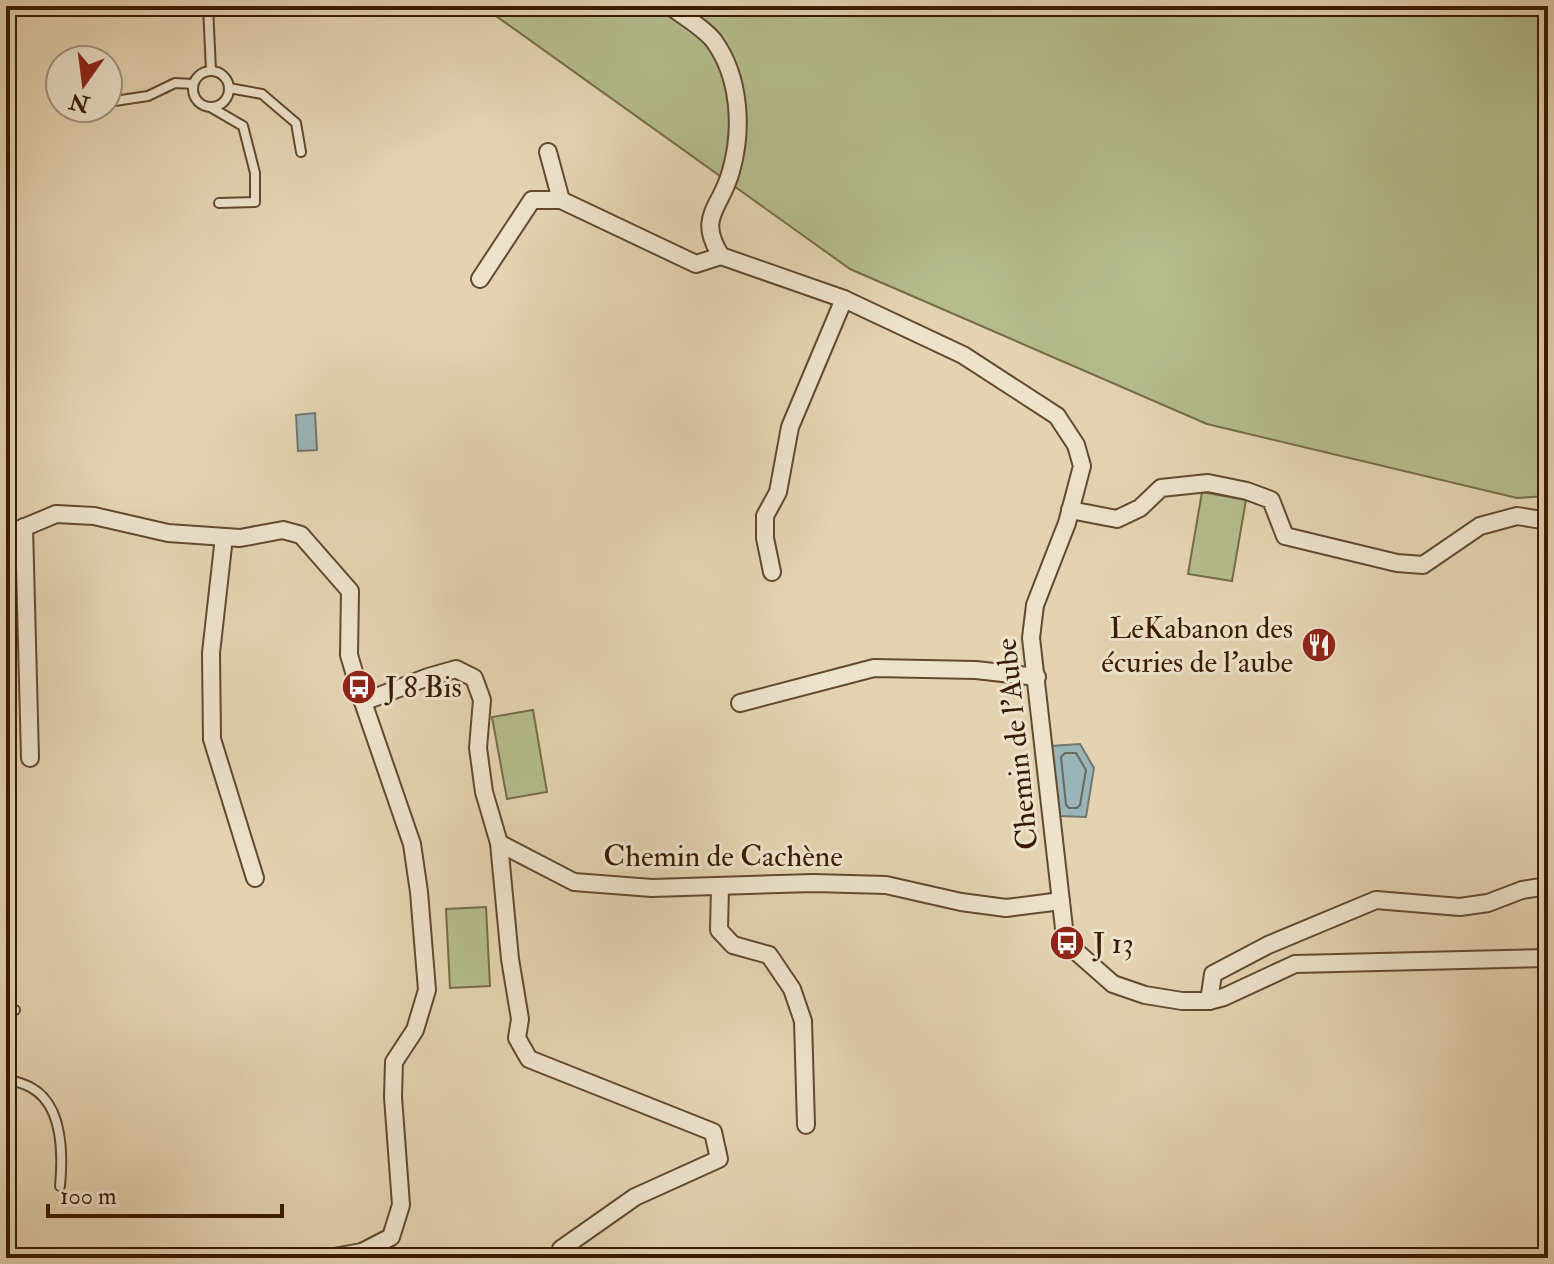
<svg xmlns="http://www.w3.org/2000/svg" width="1554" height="1264" font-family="'IM FELL Double Pica',serif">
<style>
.green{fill:#b4bc8c;stroke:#766c47;stroke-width:2}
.water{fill:#9ab5b7;stroke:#73776f;stroke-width:2}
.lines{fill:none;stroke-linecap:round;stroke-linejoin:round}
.shore{stroke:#69685c;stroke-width:2}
.lane-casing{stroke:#63492e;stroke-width:12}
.street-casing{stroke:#63492e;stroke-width:20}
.lane{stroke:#ede2cc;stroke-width:8}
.street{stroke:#ede2cc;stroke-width:16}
.labels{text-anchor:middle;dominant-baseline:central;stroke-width:6;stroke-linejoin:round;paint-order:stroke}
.poi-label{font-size:30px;fill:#381b02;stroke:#ede2cc;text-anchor:start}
.street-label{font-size:30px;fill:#381b02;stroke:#ede2cc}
</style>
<rect width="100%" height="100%" fill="#e4d3b1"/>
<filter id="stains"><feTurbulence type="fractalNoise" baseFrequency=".0025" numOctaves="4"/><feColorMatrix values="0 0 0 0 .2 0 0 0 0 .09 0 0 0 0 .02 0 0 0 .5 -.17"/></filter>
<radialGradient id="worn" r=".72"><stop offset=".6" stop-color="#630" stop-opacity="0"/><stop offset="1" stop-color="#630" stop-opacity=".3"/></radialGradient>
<g class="green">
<polygon points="482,6 1548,6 1548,496 1517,498 1207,424 850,269"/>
<polygon points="1202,492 1246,500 1232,581 1188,574"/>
<polygon points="533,710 547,792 507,799 492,717"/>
<polygon points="486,907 490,986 450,988 446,909"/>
</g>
<g class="water">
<polygon points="315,413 317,450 298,451 296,415"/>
<polygon points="1080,744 1094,768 1086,817 1060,816 1051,746"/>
</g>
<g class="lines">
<polygon class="shore" points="1065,753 1076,753 1086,770 1080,805 1077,808 1069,808 1066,805 1061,757"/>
<g class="lane-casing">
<g id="lane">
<polyline points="208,6 211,71"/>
<circle cx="211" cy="89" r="18"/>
<polyline points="229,88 262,94 296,123 301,152"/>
<polyline points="108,102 148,96 175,83 193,84"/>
<polyline points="212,108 243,126 255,173 255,202 219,203"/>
<polyline points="6,1010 15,1010"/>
<path d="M6 1079C14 1081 23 1083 30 1087 63 1104 63 1154 60 1186"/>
</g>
</g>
<g class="street-casing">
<g id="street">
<path d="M670 6C684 17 703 27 714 41 740 77 743 129 731 171 721 209 696 216 721 256L844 299 963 355 1057 416 1076 445 1082 466 1067 523 1035 605 1031 638 1065 937 1071 947 1113 984 1145 995 1182 1001H1209L1224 997 1295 964 1548 958"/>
<polyline points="548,152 561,200 696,264 721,256"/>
<polyline points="480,279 532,200 561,200"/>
<polyline points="1070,510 1117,519 1140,508 1161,488 1208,483 1247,491 1271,500 1285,536 1397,563 1423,565 1480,526 1517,516 1548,521"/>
<polyline points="24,527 30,758"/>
<polyline points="6,535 56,514 94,516 168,533 240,538 283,530 301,535 350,591 349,655 363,702 428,677 456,669 474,678 482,700 478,748 484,792 499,843 574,882 652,888 813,883 886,885 961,902 1006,908 1061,901"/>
<polyline points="224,537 211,653 212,739 255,878"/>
<polyline points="772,572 765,538 765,516 778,492 790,427 844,299"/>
<polyline points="740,703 874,668 976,670 1037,677"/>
<polyline points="499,843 510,959 520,1019 517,1038 529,1059 713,1132 719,1159 635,1197 561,1249 572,1258"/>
<polyline points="720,886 719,930 733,945 769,955 792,989 803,1021 806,1125"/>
<polyline points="1209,1001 1213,974 1268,945 1376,900 1460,907 1488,903 1522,890 1548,886"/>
<polyline points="328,1258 362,1252 391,1237 401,1205 393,1097 394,1062 415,1030 427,990 419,892 412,844 363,702"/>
</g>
</g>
<use href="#lane" class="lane"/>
<use href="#street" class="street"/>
</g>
<defs>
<g id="restaurant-disc" transform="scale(1.8)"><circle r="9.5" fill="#8f2418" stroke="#ede2cc"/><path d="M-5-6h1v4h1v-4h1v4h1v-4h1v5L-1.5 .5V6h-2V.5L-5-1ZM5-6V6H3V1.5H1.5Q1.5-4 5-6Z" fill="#fff"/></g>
<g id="bus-disc" transform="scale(1.8)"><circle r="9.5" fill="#8f2418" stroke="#ede2cc"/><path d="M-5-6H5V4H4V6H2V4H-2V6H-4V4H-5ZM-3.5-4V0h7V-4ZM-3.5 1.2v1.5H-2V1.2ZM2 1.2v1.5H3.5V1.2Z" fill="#fff"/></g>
</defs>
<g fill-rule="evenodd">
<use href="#restaurant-disc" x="1319" y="645"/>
<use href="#bus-disc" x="359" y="687"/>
<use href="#bus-disc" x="1067" y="943"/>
</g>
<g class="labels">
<g class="poi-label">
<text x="1293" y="628" text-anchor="end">LeKabanon des<tspan x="1293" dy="34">écuries de l'aube</tspan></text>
<text x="385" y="687">J 8 Bis</text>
<text x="1093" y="943">J 13</text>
</g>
<g class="street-label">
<text transform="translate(1017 744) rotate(-96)">Chemin de l'Aube</text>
<text x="723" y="856">Chemin de Cachène</text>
</g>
</g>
<rect width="1554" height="1264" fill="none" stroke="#e4d3b1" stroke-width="32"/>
<rect x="8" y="8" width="1538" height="1248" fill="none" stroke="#381b02" stroke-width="4"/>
<rect x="16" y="16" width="1522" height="1232" fill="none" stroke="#381b02" stroke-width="2"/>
<g transform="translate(84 84) rotate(194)"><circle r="38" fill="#ede2cc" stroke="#a5927b" stroke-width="2"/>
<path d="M0-6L14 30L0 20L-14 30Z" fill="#8f2418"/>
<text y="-12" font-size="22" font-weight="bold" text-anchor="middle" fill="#381b02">N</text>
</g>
<path d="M48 1204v12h234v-12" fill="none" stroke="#381b02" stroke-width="4"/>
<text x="60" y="1204" font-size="24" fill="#381b02" stroke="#ede2cc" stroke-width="6" paint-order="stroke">100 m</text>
<rect width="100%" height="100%" filter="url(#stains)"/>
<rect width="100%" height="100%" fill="url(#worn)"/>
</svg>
